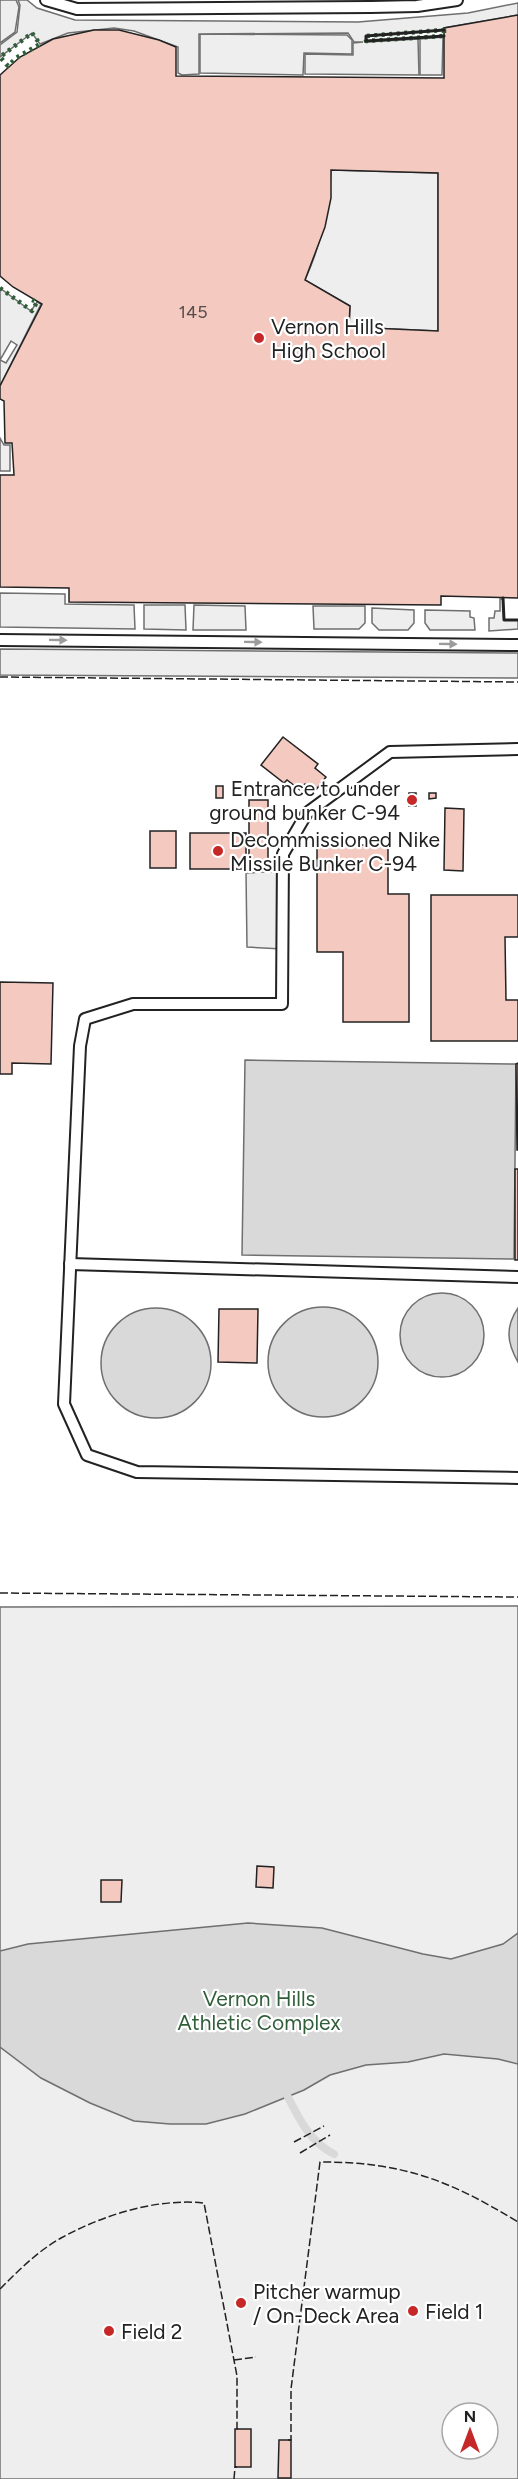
<svg xmlns="http://www.w3.org/2000/svg" width="518" height="2479" font-family="Figtree,sans-serif">
<style>
.green{fill:#eee;stroke:#6f6f6f;stroke-width:1.5;fill-rule:evenodd}
.parking{fill:#ededed;stroke:#6f6f6f;stroke-width:1.5;fill-rule:evenodd}
.water{fill:#d9d9d9;stroke:#6f6f6f;stroke-width:1.5}
.lines{fill:none;stroke-linecap:round;stroke-linejoin:round}
.stream{stroke:#d9d9d9;stroke-width:8}
.building{fill:#f3c9c0;stroke:#222;stroke-width:1.5;fill-rule:evenodd}
.service-casing{stroke:#222;stroke-width:14}
.service{stroke:#fff;stroke-width:10}
.hedge{stroke:#2f5e38;stroke-width:4.5;stroke-dasharray:3 4.5;stroke-linecap:butt}
.fence{stroke:#222;stroke-width:1.5;stroke-dasharray:8 3;stroke-linecap:butt}
.wall{stroke:#222;stroke-width:3}
.oneway{fill:#9c9c9c}
.poi-dot{fill:#c62828;stroke:#fff;stroke-width:2}
.labels{text-anchor:middle;dominant-baseline:central;stroke-width:4.5;stroke-linejoin:round;paint-order:stroke}
.number-label{font-size:18px;fill:#564c4a}
.poi-label{font-size:21px;fill:#222;stroke:#fff;text-anchor:start}
.park-label{font-size:21px;fill:#2f5e38;stroke:#fff}
</style>
<rect width="100%" height="100%" fill="#fff"/>
<g class="green">
<polygon points="0,0 16,0 19,7 15,32 0,43"/>
<polygon points="200,34 347,35 352,40 352,54 304,53 303,75 200,73"/>
<polygon points="443,37 442,75 420,75 420,39"/>
<path d="M331 170 438 173V331L349 327 350 306 305 280C321 244 330 210 331 170Z"/>
<polygon points="0,438 4,445 10,445 10,471 0,471"/>
<polygon points="0,593 65,594 65,604 134,605 135,629 0,627"/>
<polygon points="500,599 503,599 504,620 518,620 518,629 489,631 489,618 494,618 495,611 500,611"/>
<polygon points="144,605 185,605 186,630 144,629"/>
<polygon points="194,605 245,606 246,630 193,630"/>
<polygon points="313,606 365,606 365,623 359,629 314,629"/>
<polygon points="372,608 414,610 414,623 408,630 379,630 372,623"/>
<polygon points="425,610 470,611 470,617 474,618 475,630 430,630 425,623"/>
<polygon points="0,649 518,653 518,678 0,675"/>
<path d="M518 1606V2479H0V1607ZM452 2413H488V2449H452Z"/>
</g>
<g class="parking">
<polygon points="18,0 27,0 37,8 75,20 358,22 468,13 518,3 518,15 444,28 444,30 366,36 367,42 418,39 419,75 305,74 305,54 353,55 353,43 363,42 354,42 348,33 199,34 199,74 182,75 178,73 178,47 134,31 114,28 68,33 40,44 32,33 0,57 0,45 17,32 20,5"/>
<path d="M0 288 31 311 37 302 41 304 0 386ZM11 341 17 345 6 363 0 360Z"/>
<polygon points="283,871 282,949 247,947 246,873"/>
</g>
<g class="water">
<polygon points="245,1060 516,1064 514,1259 242,1255"/>
<circle cx="442" cy="1335" r="42"/>
<circle cx="323" cy="1362" r="55"/>
<path d="M518 1308V1362C507 1343 505 1327 518 1308Z"/>
<circle cx="156" cy="1363" r="55"/>
<polygon points="248,1923 322,1928 423,1954 451,1959 503,1944 518,1933 518,2064 498,2059 444,2054 408,2062 366,2065 330,2075 304,2090 245,2114 206,2124 170,2124 134,2121 90,2103 41,2078 0,2047 0,1951 28,1944"/>
</g>
<g class="lines">
<path class="stream" d="M288 2097C299 2119 311 2143 334 2154"/>
</g>
<g class="building">
<path d="M518 15V598L441 596V605L69 602V588L0 587V475H14L12 443H5L4 401 0 399V386L42 304 13 287 0 276V75L20 57 53 39 94 30H119L159 40 176 47V76L444 78V28ZM331 170 438 173V331L349 327 350 306 305 280 325 227 331 198Z"/>
<polygon points="283,737 318,764 315,768 326,777 315,791 305,784 300,790 287,780 284,783 261,765"/>
<rect x="238" y="784" width="7" height="6"/>
<rect x="216" y="786" width="7" height="12"/>
<rect x="409" y="793" width="7" height="13"/>
<polygon points="429,793 436,793 436,798 429,799"/>
<rect x="249" y="800" width="19" height="69"/>
<polygon points="445,808 464,809 463,871 444,870"/>
<rect x="150" y="831" width="26" height="37"/>
<rect x="190" y="833" width="56" height="36"/>
<polygon points="317,845 388,845 388,894 409,894 409,1022 343,1022 343,952 317,952"/>
<polygon points="431,895 518,895 518,937 505,937 506,1000 518,1000 518,1041 431,1041"/>
<polygon points="0,982 53,983 51,1064 12,1063 12,1074 0,1074"/>
<polygon points="518,1063 518,1150 517,1150 516,1064"/>
<rect x="515" y="1169" width="3" height="91"/>
<polygon points="219,1309 258,1309 257,1363 218,1362"/>
<polygon points="257,1866 274,1867 273,1888 256,1887"/>
<polygon points="101,1880 122,1880 121,1902 101,1902"/>
<rect x="235" y="2429" width="16" height="38"/>
<polygon points="279,2440 291,2440 291,2478 278,2478"/>
</g>
<g class="lines">
<g class="service-casing">
<g id="service">
<polyline points="46,0 77,9 371,7 417,6 457,0"/>
<polyline points="0,640 518,645"/>
<polyline points="518,749 390,752 307,813 283,854 282,1004 133,1004 85,1019 80,1046 64,1404 87,1455 137,1472 518,1478"/>
<polyline points="70,1264 518,1277"/>
</g>
</g>
<use href="#service" class="service"/>
<g class="hedge">
<polygon points="444,30 444,36 366,41 366,36"/>
<polygon points="32,33 40,44 16,58 8,66 0,57"/>
<polyline points="0,288 32,311 37,302 32,300"/>
</g>
<g class="fence">
<polyline points="0,677 518,682"/>
<polyline points="0,1593 518,1597"/>
<polyline points="294,2142 324,2126"/>
<polyline points="300,2153 330,2135"/>
<path d="M0 2289C19 2270 38 2251 61 2238 103 2215 156 2198 204 2203L237 2376V2429H240"/>
<polyline points="234,2360 256,2357"/>
<path d="M288 2440H291V2389L320 2162C403 2162 449 2180 518 2222"/>
<polyline points="234,2479 235,2467 237,2467"/>
</g>
<g class="wall">
<polyline points="444,30 366,36 366,41 444,36"/>
<polyline points="503,598 504,620 518,620"/>
</g>
</g>
<defs><path id="oneway-solid" d="M-6-.8H1V-3.2L6.5 0L1 3.2V.8H-6Z" transform="scale(1.5)"/></defs>
<g class="oneway">
<use href="#oneway-solid" transform="translate(58 640) rotate(1)"/>
<use href="#oneway-solid" transform="translate(253 642) rotate(1)"/>
<use href="#oneway-solid" transform="translate(448 644) rotate(1)"/>
</g>
<g class="poi-dot">
<circle cx="259" cy="338" r="6"/>
<circle cx="412" cy="800" r="6"/>
<circle cx="218" cy="851" r="6"/>
<circle cx="241" cy="2303" r="6"/>
<circle cx="413" cy="2311" r="6"/>
<circle cx="109" cy="2331" r="6"/>
</g>
<g class="labels">
<g class="number-label">
<text x="193" y="312">145</text>
</g>
<g class="poi-label">
<text x="271" y="326">Vernon Hills<tspan x="271" dy="24">High School</tspan></text>
<text x="400" y="788" text-anchor="end">Entrance to under<tspan x="400" dy="24">ground bunker C-94</tspan></text>
<text x="230" y="839">Decommissioned Nike<tspan x="230" dy="24">Missile Bunker C-94</tspan></text>
<text x="253" y="2291">Pitcher warmup<tspan x="253" dy="24">/ On-Deck Area</tspan></text>
<text x="425" y="2311">Field 1</text>
<text x="121" y="2331">Field 2</text>
</g>
<g class="park-label">
<text x="259" y="1998">Vernon Hills<tspan x="259" dy="24">Athletic Complex</tspan></text>
</g>
</g>
<g transform="translate(470 2431)"><circle r="28" fill="#ffffff" stroke="#a7a7a7" stroke-width="1.5"/>
<path d="M0-4.5L10 22L0 15L-10 22Z" fill="#c62828"/>
<text y="-9" font-size="16" font-weight="bold" text-anchor="middle" fill="#222222">N</text>
</g>
</svg>
